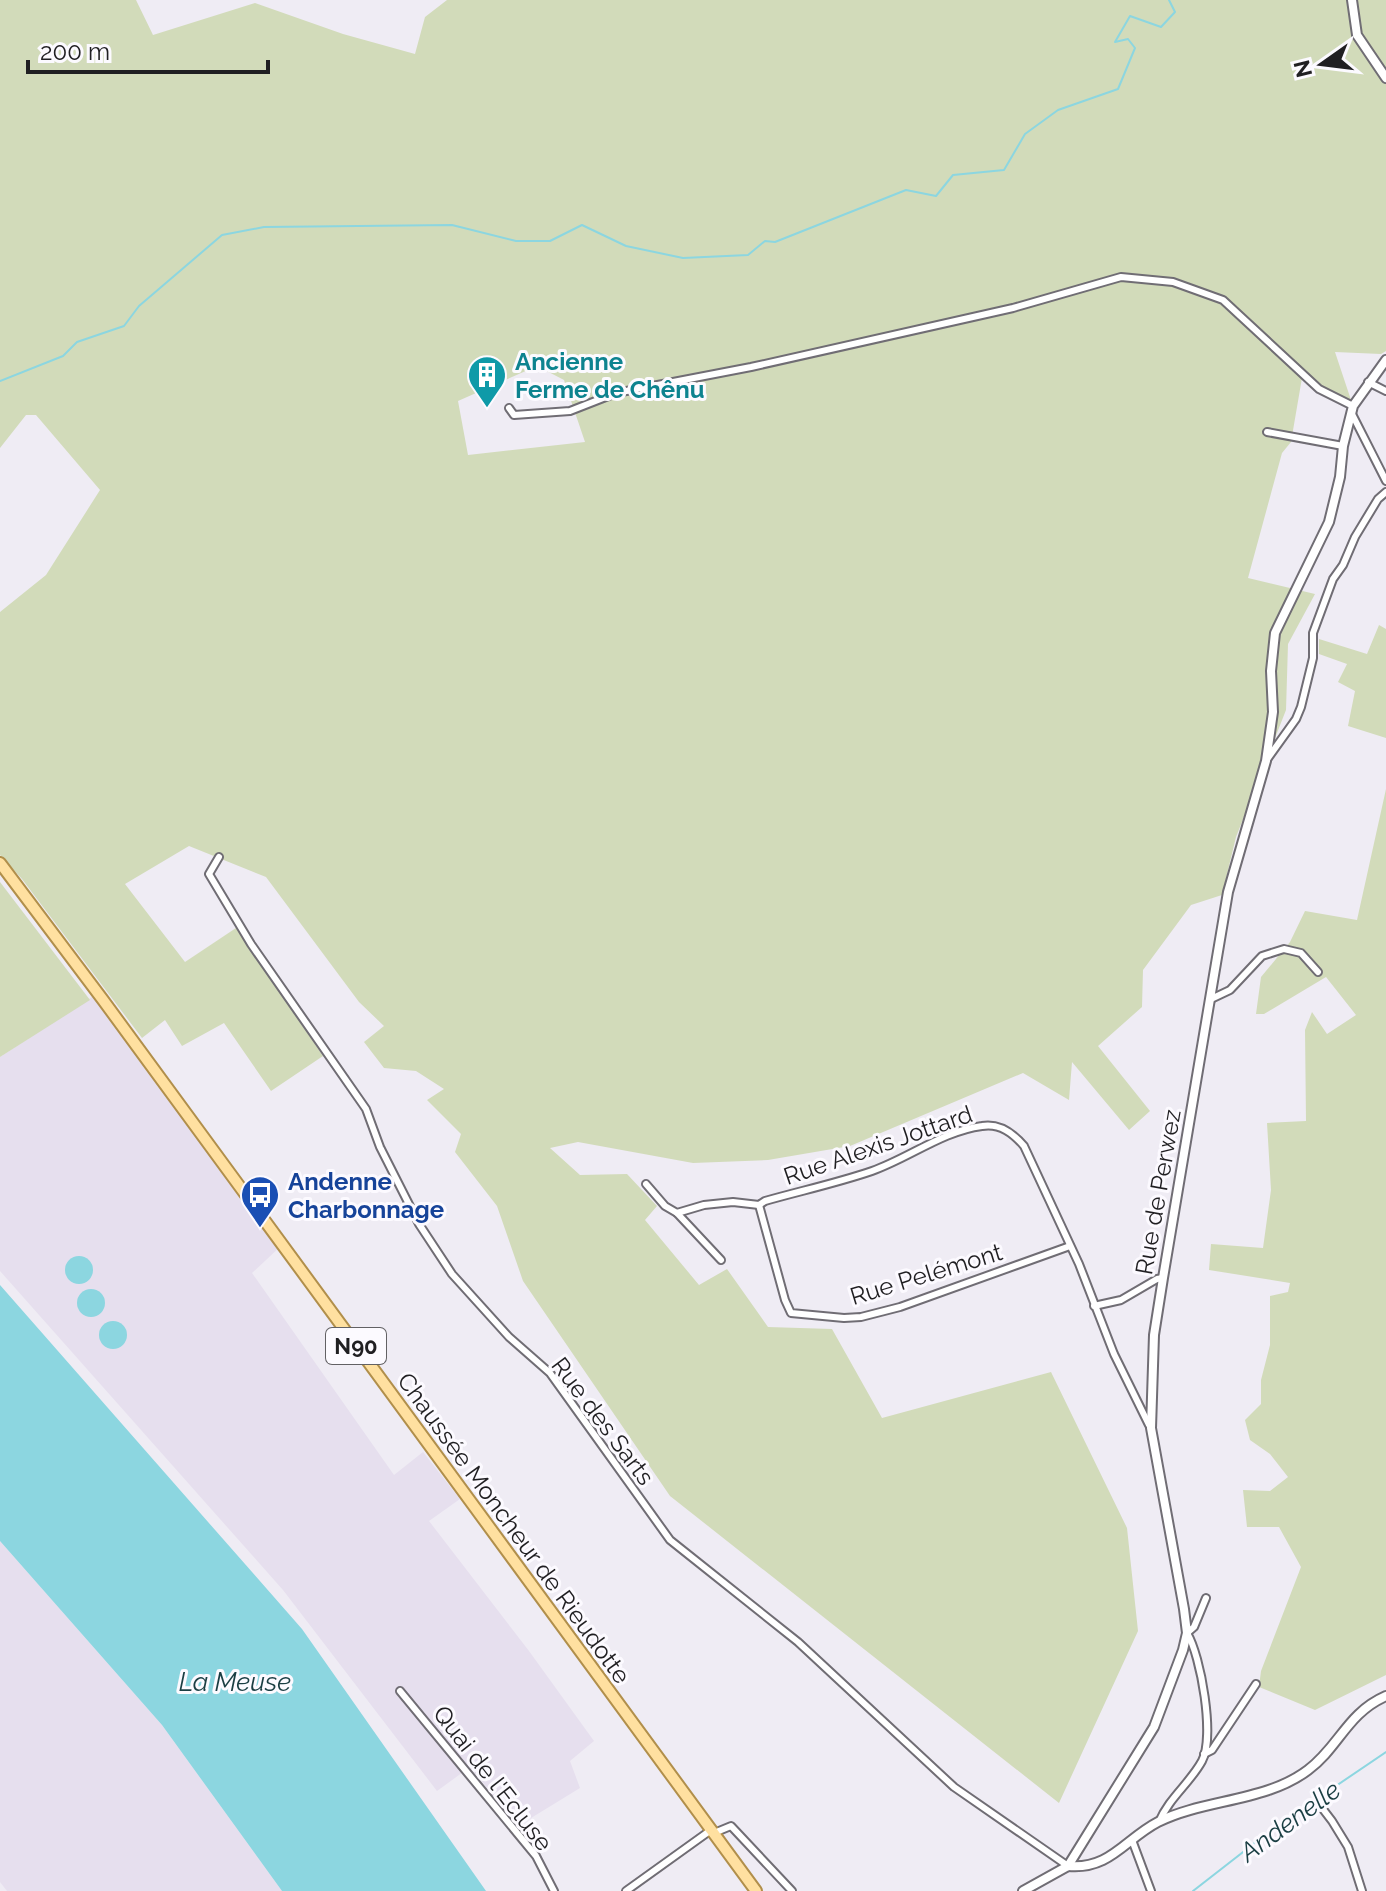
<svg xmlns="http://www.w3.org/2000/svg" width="1386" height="1891" font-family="Raleway,sans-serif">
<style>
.built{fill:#e6dfee}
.green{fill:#d2dbba;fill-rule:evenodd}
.water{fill:#8cd6e0}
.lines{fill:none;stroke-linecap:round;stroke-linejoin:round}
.stream{stroke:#8cd6e0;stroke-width:2}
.minor-casing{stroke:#706d74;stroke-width:10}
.tertiary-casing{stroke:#706d74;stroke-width:12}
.primary-casing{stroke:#b18f4b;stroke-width:14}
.minor{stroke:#fff;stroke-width:6}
.tertiary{stroke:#fff;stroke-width:8}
.primary{stroke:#ffe0a0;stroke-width:10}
.labels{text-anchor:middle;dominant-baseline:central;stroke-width:6;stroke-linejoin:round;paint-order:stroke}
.shield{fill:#fcfaff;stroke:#626164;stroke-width:2}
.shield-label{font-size:22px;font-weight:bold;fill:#201f22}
.culture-label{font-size:24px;font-weight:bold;fill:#0d838f;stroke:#fcfaff;text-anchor:start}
.street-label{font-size:24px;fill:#201f22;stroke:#fcfaff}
.transit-label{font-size:24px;font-weight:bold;fill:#164399;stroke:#fcfaff;text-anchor:start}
.water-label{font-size:26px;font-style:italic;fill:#1a3e43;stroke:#fcfaff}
</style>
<rect width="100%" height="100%" fill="#efecf4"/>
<g class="built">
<polygon points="98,993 282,1245 252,1273 394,1475 423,1452 460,1499 429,1521 529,1651 594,1741 570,1761 580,1788 518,1826 470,1767 437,1791 283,1590 0,1271 0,1057"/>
<polygon points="0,1541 162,1725 282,1891 7,1891 0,1882"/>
</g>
<g class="green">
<path d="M0 0H136L153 35 255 3 343 34 415 54 425 17 447 0H1386V351L1381 354 1335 352 1354 409 1340 402 1303 372 1291 442 1282 453 1248 578 1315 594 1288 644 1286 710 1236 837 1222 895 1191 905 1143 970 1142 1007 1098 1046 1150 1111 1129 1130 1072 1062 1069 1100 1023 1073 850 1146 768 1160 693 1163 578 1142 550 1148 580 1175 627 1174 657 1206 645 1220 699 1285 727 1269 768 1327 832 1329 882 1418 1051 1372 1127 1528 1138 1631 1059 1803 670 1496 523 1281 497 1206 455 1152 461 1134 427 1100 444 1089 416 1071 384 1068 364 1042 384 1026 359 1002 266 877 189 846 125 884 185 962 236 928 323 1056 271 1091 224 1023 182 1046 165 1020 142 1038 22 879 0 855V612L46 575 100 490 36 415H26L0 448ZM537 366 564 380 585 442 468 455 458 401Z"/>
<polygon points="1379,625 1386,629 1386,738 1348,726 1355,691 1338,682 1347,664 1319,654 1319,639 1367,654"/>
<polygon points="1386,789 1386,1675 1315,1710 1259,1687 1261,1671 1301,1567 1279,1527 1247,1527 1243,1490 1270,1491 1288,1477 1270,1454 1250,1440 1245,1420 1261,1404 1261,1380 1270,1345 1270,1296 1288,1292 1290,1283 1209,1270 1211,1244 1263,1248 1271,1190 1267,1123 1306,1121 1305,1030 1312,1012 1327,1034 1356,1015 1326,977 1264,1014 1256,1014 1261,977 1290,942 1305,911 1357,920"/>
<polygon points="0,882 90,1000 0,1057"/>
</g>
<g class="water">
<circle cx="79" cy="1270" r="14"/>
<polygon points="0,1285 302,1629 486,1891 282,1891 162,1725 0,1541"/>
<circle cx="91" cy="1303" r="14"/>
<circle cx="113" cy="1335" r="14"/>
</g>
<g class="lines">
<g class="stream">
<polyline points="0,381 63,356 77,342 124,326 139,306 222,235 264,227 452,225 516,241 550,241 582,225 626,246 683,258 748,255 765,241 775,242 906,190 936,196 953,175 1004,170 1025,134 1058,110 1118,89 1135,48 1128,39 1115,42 1130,16 1161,27 1175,12 1169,0"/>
<polyline points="1193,1891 1274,1828 1386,1752"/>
</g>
<g class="minor-casing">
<g id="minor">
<polyline points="1368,382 1386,391"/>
<polyline points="509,408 514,415 570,411 616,393 751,367 1013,308 1121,277 1173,282 1223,300 1319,389 1353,406"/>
<polyline points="1351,412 1386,481"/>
<polyline points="1267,432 1343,446"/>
<polyline points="1268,758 1296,719 1301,707 1313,658 1313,633 1333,579 1343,565 1355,537 1378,499 1386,492"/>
<polyline points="219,857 209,874 251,944 366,1109 380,1147 419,1224 452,1274 509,1337 550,1373 670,1540 798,1642 954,1787 1068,1866"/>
<polyline points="1211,999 1230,990 1262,956 1284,949 1301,953 1318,972"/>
<path d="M646 1184 665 1206 677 1213 704 1205 733 1202 759 1205 765 1201C800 1191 837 1183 872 1171 909 1158 943 1131 982 1126 1000 1123 1013 1133 1024 1146L1079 1264 1114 1354 1149 1425"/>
<polyline points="759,1205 785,1300 791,1313 844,1318 861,1317 900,1307 1070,1246"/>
<polyline points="677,1213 721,1260"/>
<polyline points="1094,1306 1121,1300 1157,1279 1163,1278"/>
<polyline points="400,1691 536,1856 554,1891"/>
<polyline points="1204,1754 1212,1750 1256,1684"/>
<polyline points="1319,1804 1332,1821 1348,1847 1362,1891"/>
<path d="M1159 1822C1169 1798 1190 1783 1202 1761 1215 1737 1201 1656 1187 1633L1194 1627 1206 1598"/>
<polyline points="714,1833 731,1826 792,1891"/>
<polyline points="1132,1840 1151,1891"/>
<polyline points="626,1891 711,1830"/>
</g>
</g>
<g class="tertiary-casing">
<g id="tertiary">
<polyline points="1352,0 1357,35 1386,78"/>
<polyline points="1068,1866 1154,1727 1183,1650 1187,1633 1184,1609 1151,1428 1154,1335 1163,1278 1228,892 1266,761 1273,712 1271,671 1275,633 1329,522 1340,477 1343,446 1353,406 1386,360"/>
<path d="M1068 1866C1110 1870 1125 1839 1158 1822 1204 1799 1266 1802 1308 1770 1339 1747 1347 1713 1386 1696"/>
<polyline points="1023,1891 1068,1866"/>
</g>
</g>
<g class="primary-casing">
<polyline id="primary" points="0,863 103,1000 756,1891"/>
</g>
<use href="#minor" class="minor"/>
<use href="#tertiary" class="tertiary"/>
<use href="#primary" class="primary"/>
</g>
<defs>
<g id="building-pin" transform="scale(2)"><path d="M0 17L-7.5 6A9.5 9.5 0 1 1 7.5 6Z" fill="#0f9aa8" stroke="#fcfaff"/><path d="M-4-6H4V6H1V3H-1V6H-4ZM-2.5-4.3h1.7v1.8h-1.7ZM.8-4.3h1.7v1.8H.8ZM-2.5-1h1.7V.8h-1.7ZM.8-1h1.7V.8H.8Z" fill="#fff"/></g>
<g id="bus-pin" transform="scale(2)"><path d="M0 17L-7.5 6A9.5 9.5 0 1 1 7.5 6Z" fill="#1a4fb4" stroke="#fcfaff"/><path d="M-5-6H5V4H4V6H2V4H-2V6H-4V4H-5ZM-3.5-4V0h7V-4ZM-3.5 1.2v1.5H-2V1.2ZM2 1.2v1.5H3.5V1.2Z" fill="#fff"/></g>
</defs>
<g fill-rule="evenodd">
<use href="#building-pin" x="487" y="375"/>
<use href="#bus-pin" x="260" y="1195"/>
</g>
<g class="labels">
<rect class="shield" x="326" y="1328" width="60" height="36" rx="6"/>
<g class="shield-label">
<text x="356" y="1346">N90</text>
</g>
<g class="culture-label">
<text x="515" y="361">Ancienne<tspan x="515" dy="28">Ferme de Chênu</tspan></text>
</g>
<g class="street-label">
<text transform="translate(878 1145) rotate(-19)">Rue Alexis Jottard</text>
<text transform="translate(1158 1192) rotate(-80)">Rue de Perwez</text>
<text transform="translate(926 1274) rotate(-17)">Rue Pelémont</text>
<text transform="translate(603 1421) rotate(53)">Rue des Sarts</text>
<text transform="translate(514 1528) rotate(54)">Chaussée Moncheur de Rieudotte</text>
<text transform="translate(493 1778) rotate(52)">Quai de l'Ecluse</text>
</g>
<g class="transit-label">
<text x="288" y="1181">Andenne<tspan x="288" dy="28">Charbonnage</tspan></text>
</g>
<g class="water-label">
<text x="235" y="1682">La Meuse</text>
<text transform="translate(1290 1821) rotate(-36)">Andenelle</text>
</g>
</g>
<g transform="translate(1322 64) rotate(256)" stroke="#fcfaff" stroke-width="6" paint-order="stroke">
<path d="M0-6L14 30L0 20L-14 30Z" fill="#201f22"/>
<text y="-12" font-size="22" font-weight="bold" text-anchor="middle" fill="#201f22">N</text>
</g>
<path d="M28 60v12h240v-12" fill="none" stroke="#201f22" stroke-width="4"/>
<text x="40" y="60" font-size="24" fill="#201f22" stroke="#fcfaff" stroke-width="6" paint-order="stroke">200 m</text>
</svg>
